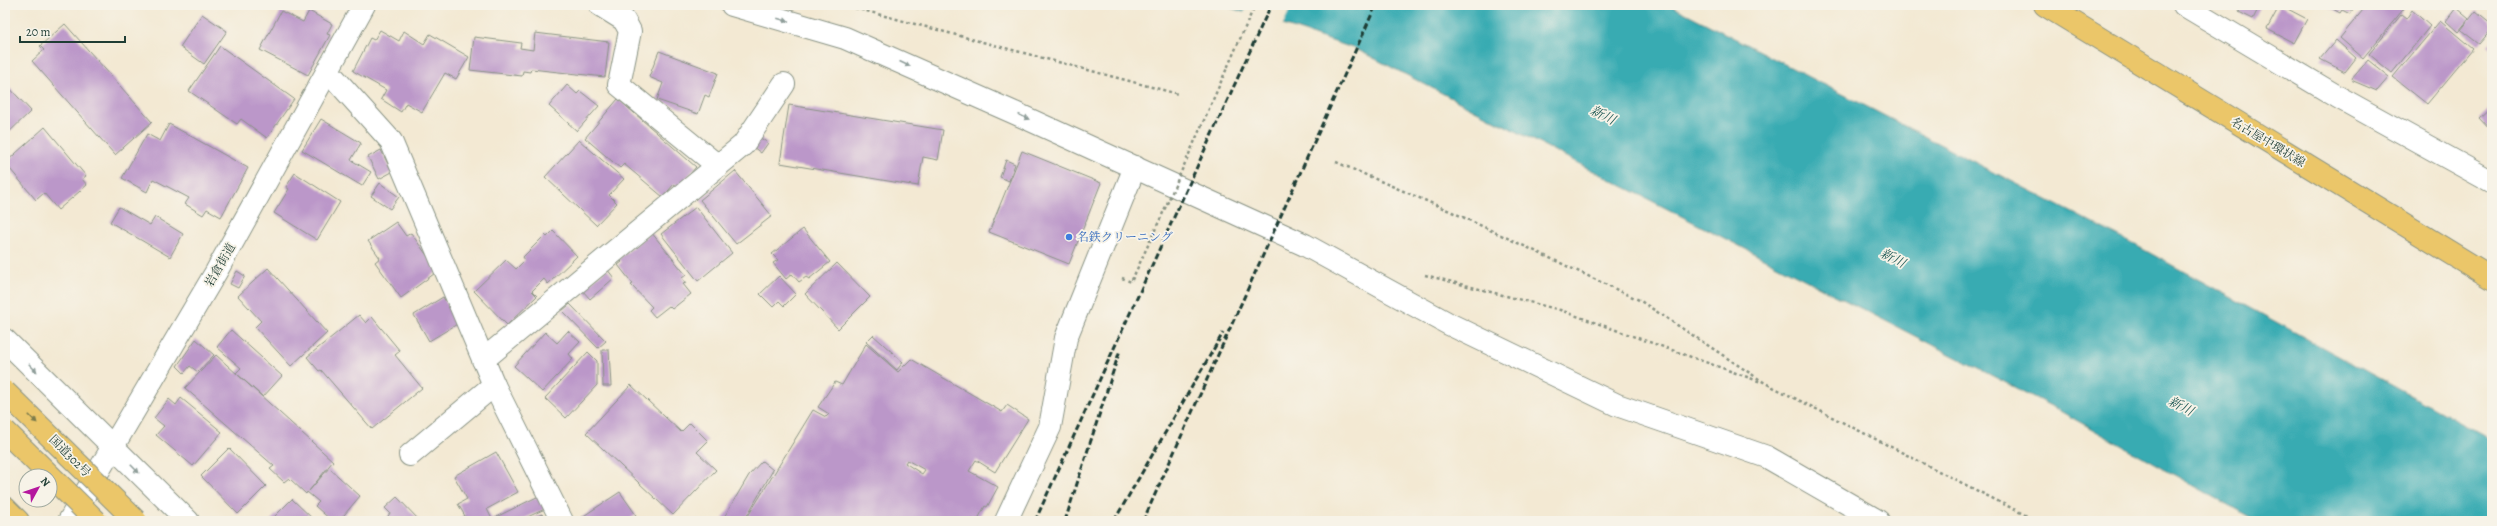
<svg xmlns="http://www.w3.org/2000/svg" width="2497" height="526" font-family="Alegreya,'Noto Serif JP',serif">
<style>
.water{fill:#38abb2;stroke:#2c7473}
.pier{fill:#f3e9d3}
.building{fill:#bb97c9;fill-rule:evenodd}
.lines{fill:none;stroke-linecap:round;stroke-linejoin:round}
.minor-casing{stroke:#899384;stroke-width:24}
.major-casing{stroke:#899384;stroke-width:24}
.highway-casing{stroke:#899384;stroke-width:24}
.path{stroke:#899384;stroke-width:2.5;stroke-dasharray:3 3;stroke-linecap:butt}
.minor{stroke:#fff;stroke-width:22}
.major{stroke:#ebc669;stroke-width:22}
.highway{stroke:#ebc669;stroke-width:22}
.rail{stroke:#1f3d34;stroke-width:3;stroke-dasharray:6 3;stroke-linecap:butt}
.highway-bridge-casing{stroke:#899384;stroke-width:24;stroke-linecap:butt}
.path-bridge{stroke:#899384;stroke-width:2.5;stroke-dasharray:3 3;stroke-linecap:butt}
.highway-bridge{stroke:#ebc669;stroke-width:22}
.oneway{fill:#8f9e9a}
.oneway2{fill:#7b7b4c}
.shop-dot{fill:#3f7fe0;stroke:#f7f3e8;stroke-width:1.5}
.labels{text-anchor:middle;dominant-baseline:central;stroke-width:3.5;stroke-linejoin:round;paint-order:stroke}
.street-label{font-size:12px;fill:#1f3d34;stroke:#f7f3e8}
.shop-label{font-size:12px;fill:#366cbe;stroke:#f7f3e8;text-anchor:start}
.water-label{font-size:13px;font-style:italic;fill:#265e5a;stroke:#f7f3e8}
</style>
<rect width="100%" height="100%" fill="#f7f3e8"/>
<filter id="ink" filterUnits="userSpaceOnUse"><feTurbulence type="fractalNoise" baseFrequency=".025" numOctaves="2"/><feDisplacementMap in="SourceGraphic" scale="8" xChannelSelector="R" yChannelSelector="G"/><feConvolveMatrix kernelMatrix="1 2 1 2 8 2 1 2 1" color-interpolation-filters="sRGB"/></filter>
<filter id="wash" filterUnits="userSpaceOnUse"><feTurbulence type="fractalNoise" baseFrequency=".012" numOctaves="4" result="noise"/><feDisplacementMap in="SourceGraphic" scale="16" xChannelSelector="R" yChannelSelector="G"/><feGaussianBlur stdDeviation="0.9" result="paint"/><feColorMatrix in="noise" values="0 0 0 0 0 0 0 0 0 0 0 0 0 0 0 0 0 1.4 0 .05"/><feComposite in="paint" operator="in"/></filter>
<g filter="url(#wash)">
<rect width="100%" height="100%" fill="#f3e9d3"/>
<polygon class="water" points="1222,5 1670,5 2137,246 2492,440 2492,521 2257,521 2051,406 1356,49"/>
<polygon class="pier" points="1248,5 1292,5 1282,27 1243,14"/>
<g id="blocks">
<g class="building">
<polygon points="2242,5 2260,5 2253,19 2239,12"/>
<polygon points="2280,5 2307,19 2294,43 2267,29"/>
<polygon points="2326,5 2355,5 2350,14 2342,10 2340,13"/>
<polygon points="2367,5 2407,5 2363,58 2340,38"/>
<polygon points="2456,8 2469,19 2458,32 2446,21"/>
<polygon points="2412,10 2430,26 2392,73 2369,54 2401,15 2406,19"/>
<polygon points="281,11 303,22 309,11 332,24 327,34 330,35 308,75 260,50"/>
<polygon points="2476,11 2492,24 2492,29 2479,44 2461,30"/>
<polygon points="202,14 227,31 204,64 180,47"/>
<polygon points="2440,21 2473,49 2427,104 2393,77"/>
<polygon points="65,24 152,122 115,155 32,61 44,50 40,46"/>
<polygon points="380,30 399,41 404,31 424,44 430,34 469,57 456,79 445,73 422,112 406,103 401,112 381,99 386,90 353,71 370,38 374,40"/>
<polygon points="535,33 609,42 605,77 531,69 530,72 523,71 522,76 470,70 474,37 521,43 520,48 533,50"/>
<polygon points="2336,40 2356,58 2345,72 2320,59"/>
<polygon points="2492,41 2492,50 2488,45"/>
<polygon points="220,46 294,99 267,138 241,119 237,124 189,91"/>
<polygon points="659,51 718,73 709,97 705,95 698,114 657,100 663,83 649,77"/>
<polygon points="2368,60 2389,77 2377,91 2351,80"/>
<polygon points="5,83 31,111 5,136"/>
<polygon points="567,85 577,94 580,91 599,106 577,131 549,106"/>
<polygon points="618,99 696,167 679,187 674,184 663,197 624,164 620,168 585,138"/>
<polygon points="789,105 943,130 938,160 923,157 918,186 780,163"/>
<polygon points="2492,106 2492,132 2479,118"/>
<polygon points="321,119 361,143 351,160 371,172 362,186 302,150"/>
<polygon points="169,124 248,168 221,217 207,209 203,215 185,204 189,198 153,179 147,192 122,178 147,134 160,141"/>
<polygon points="45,127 86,176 82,179 87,185 58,210 44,193 36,200 5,163"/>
<polygon points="759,137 768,143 761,153 753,147"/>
<polygon points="579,140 624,179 609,195 617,203 596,225 545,177"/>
<polygon points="381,150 392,172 379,179 368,157"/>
<polygon points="1022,151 1101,183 1069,264 989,232"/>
<polygon points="1006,160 1015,164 1009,181 1000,177"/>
<polygon points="735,171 772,216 736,244 700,200"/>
<polygon points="295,173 340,202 317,240 274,213 289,189 286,187"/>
<polygon points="380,183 399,197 390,209 371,196"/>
<polygon points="119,207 150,225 155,217 183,234 170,257 110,222"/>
<polygon points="696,207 732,253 698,281 661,234"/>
<polygon points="396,222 406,236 411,233 438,271 401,298 375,262 380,258 368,241"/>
<polygon points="803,229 830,262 809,279 806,277 799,282 792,274 786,279 773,263 778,260 772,254"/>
<polygon points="553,231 577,256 548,284 544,279 532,291 537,296 507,325 474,291 506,260 516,269 525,260 523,257 545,235 547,237"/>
<polygon points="651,232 686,275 682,278 686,283 683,284 691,294 672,309 669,306 655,317 649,310 652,307 631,285 633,284 618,265 622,262 619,259"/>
<polygon points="837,263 870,297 838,329 805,294"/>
<polygon points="268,268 327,333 291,366 255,327 261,321 238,296"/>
<polygon points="607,269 614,278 590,299 582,290"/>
<polygon points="237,271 245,276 238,288 230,284"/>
<polygon points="779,276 796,294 784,306 779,301 773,307 760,294"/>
<polygon points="443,297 459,323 429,341 414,315"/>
<polygon points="570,304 606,341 598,348 562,311"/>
<polygon points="359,315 366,323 372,317 400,351 395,355 422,388 372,429 321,370 319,371 307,357"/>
<polygon points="231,330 282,376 263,397 236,373 241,368 217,347"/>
<polygon points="568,331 580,342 569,354 573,359 542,392 514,366 545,332 557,343"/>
<polygon points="873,335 903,362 897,370 866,342"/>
<polygon points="196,339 214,355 198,372 190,366 184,373 177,366"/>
<path d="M866 344 898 372 911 359 1002 412 1007 405 1028 419 995 472 976 460 969 471 998 487 987 507 985 506 977 521 972 519 971 521H745L813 410 826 417 829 414 818 407 835 382 842 385ZM907 460 925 470 922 474 905 463Z"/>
<polygon points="602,350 609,350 611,386 603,386"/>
<polygon points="588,352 597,361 597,385 566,418 545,398"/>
<polygon points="216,355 333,461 309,491 329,468 360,496 339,521 332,521 315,506 319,502 307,492 306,494 289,478 284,482 270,469 274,466 185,388"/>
<polygon points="631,385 681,432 690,423 708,441 697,452 716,470 673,515 586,433"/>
<polygon points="181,398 222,432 193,466 156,435 164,426 154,418 169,399 176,405"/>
<polygon points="229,448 266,486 238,514 201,476"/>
<polygon points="496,452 518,492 487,509 492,519 541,495 547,508 519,521 456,521 465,516 458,504 467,499 454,476"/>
<polygon points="762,461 773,470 744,521 723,519 749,475"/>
<polygon points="620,492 636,515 627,521 585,521 582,517"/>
<polygon points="397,497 420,521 385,521 390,513 385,508"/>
<polygon points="292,499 315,521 270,521"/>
<polygon points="542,514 545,521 527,521"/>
</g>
</g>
</g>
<g filter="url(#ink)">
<use href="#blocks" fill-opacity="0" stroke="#899384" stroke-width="1"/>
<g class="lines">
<g class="minor-casing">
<g id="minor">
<polyline points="600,5 624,20 630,31 619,85 718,166"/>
<polyline points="732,5 845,38 1017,114 1305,245 1449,324 1617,405 1767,457 1878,521"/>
<polyline points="2184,5 2338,97 2492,182"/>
<polyline points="328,71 391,141 494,385 562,521"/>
<polyline points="5,340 188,521"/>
<polyline points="483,360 743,145 784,84"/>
<polyline points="410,455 494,385"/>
<polyline points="69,521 216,272 364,5"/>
<polyline points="1006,521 1050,427 1066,338 1135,167"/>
</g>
</g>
<g class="major-casing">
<polyline id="major" points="2045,5 2492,278"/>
</g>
<g class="highway-casing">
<polyline id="highway" points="5,508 18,521"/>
</g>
<g class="path">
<polyline points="855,8 1178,94"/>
<polyline points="1336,162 1452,212 1639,300 1765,383 2037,521"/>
<polyline points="1425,275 1560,310 1761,382"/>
<polyline points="1122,278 1131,282 1162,215"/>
</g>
<use href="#minor" class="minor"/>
<use href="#major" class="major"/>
<use href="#highway" class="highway"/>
<g class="rail">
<polyline points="1035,521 1271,5"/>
<polyline points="1065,521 1120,350"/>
<polyline points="1114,521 1223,333"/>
<polyline points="1143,521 1376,5"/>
</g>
<g class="highway-bridge-casing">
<g id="highway-bridge">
<polyline points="5,392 136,521"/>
<polyline points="5,431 96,521"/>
</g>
</g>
<polyline class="path-bridge" points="1162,215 1255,5"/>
<use href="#highway-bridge" class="highway-bridge"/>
</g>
<defs><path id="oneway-solid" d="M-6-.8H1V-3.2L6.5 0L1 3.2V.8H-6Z"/></defs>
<g class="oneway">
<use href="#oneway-solid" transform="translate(783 20) rotate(16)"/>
<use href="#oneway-solid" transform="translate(905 64) rotate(24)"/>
<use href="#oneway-solid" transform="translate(1024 117) rotate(24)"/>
<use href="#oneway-solid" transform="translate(33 368) rotate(45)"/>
<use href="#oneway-solid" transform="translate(135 469) rotate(45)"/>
</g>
<use class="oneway2" href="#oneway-solid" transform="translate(33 419) rotate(45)"/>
</g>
<circle class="shop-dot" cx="1069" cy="237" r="4"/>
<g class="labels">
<g class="street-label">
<text transform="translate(2268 142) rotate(31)">名古屋中環状線</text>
<text transform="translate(220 265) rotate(-60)">岩倉街道</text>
<text transform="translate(70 456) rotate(45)">国道302号</text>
</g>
<g class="shop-label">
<text x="1077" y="237">名鉄クリーニング</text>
</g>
<g class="water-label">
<text transform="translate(1603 115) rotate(26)">新川</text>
<text transform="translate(1893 258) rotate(27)">新川</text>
<text transform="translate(2181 406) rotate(27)">新川</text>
</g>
</g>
<rect width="2497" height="526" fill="none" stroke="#f7f3e8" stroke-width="20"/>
<g transform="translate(38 488) rotate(50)"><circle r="19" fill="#f7f3e8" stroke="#a1aaa0"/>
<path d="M0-3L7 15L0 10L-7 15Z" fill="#b5179e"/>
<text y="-6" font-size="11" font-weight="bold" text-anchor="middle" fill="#1f3d34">N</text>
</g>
<path d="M20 36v6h105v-6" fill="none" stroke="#1f3d34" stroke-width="2"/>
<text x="26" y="36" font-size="12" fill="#1f3d34" stroke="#f7f3e8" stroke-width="3" paint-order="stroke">20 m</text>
</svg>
